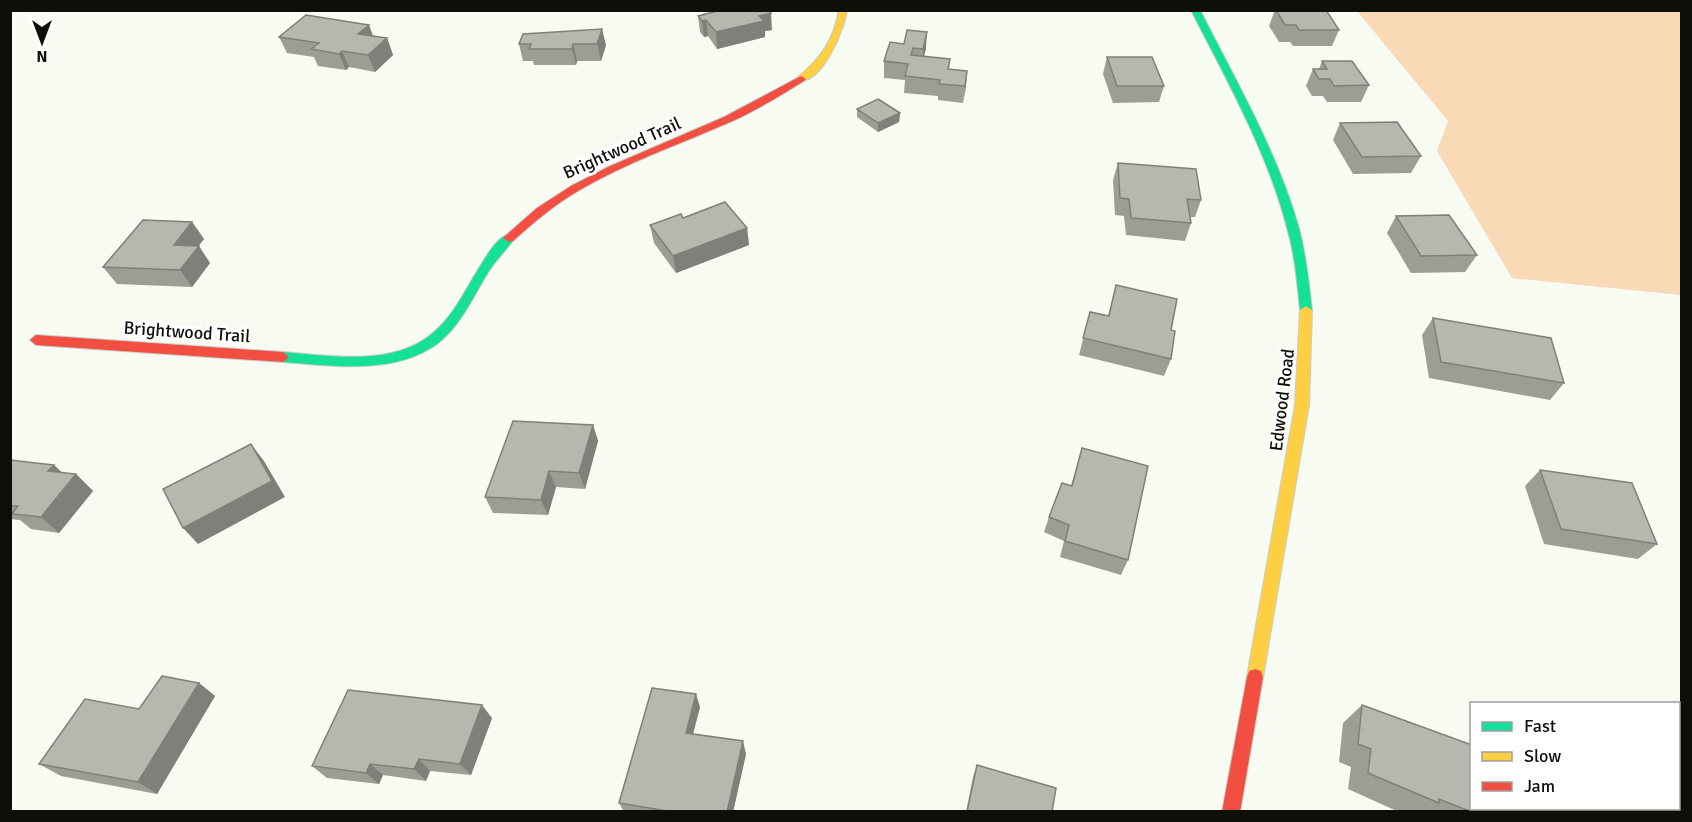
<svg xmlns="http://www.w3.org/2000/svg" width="1692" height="822" font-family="Signika,sans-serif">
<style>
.green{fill:#f9d9b6}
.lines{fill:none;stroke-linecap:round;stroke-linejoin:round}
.fast-casing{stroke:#cacdc5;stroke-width:2}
.slow-casing{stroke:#cacdc5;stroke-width:2}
.jam-casing{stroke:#cacdc5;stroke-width:2}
.fast{fill:#16e098;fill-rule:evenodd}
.slow{fill:#ffcf43;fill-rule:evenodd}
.jam{fill:#f24e42;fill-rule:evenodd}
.wall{fill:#9d9d96}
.shaded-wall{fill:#7f807a}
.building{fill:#b6b7af;stroke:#7f807a;stroke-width:1.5}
.labels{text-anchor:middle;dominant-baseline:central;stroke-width:6;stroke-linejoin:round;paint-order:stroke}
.street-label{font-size:18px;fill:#0d0f08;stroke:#fff}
</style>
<rect width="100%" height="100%" fill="#f7fbf2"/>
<polygon class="green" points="1357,11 1681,11 1681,295 1512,278 1437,151 1448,121"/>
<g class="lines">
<g class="fast-casing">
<g id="fast">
<path d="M1191 10H1200C1236 81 1277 151 1299 228 1306 255 1309 282 1312 310L1310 313 1306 314 1300 310C1297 283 1295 255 1287 228 1267 151 1227 81 1191 10Z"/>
<path d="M509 234 515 238C507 249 497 259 489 271 475 293 463 321 443 339 401 376 334 366 283 362L277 357 283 352C331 356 395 367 434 332 454 315 465 290 479 268 486 257 496 238 509 234Z"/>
</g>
</g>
<g class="slow-casing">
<g id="slow">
<path d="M839 10H847C844 31 822 84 798 81V77C820 59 834 40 839 10Z"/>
<polygon points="1306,306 1312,310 1309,405 1263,677 1261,683 1255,685 1249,683 1247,677 1295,405 1300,310"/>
</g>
</g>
<g class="jam-casing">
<g id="jam">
<path d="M801 76 806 79 804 81C780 96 755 111 728 123 678 145 625 163 578 191 554 205 534 222 513 241L509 242 503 238 537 208 571 186 608 167 724 117Z"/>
<polygon points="36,335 283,352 289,357 283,362 36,345 30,340"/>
<polygon points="1255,669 1261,671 1263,677 1240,812 1222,812 1247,677 1249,671"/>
</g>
</g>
<use href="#fast" class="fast"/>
<use href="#slow" class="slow"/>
<use href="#jam" class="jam"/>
</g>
<g class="wall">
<polygon points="1275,10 1326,10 1339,30 1332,46 1293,46 1290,42 1279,42 1269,26"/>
<polygon points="698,16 772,30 765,31 765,37 717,49 708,36 704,37 700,32"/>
<polygon points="523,34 606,45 601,61 577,61 576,65 534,65 533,61 523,61 519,44"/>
<polygon points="374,36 387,38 393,55 375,72 349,67 346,70 318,66 314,57 287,53 279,37"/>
<polygon points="890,42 926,48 924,56 950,59 949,69 967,71 963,103 938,100 938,96 904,93 905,80 884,78 884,61"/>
<polygon points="1107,57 1164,86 1159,102 1113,103 1103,74"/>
<polygon points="1322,61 1369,85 1361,102 1327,102 1323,96 1312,96 1306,86 1313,69 1319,69"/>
<polygon points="857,109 900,113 899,122 878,132 857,117"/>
<polygon points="1340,123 1421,156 1411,173 1353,174 1333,140"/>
<polygon points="1118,163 1201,200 1195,217 1190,217 1191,223 1185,241 1126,235 1124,216 1115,215 1113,180"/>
<polygon points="1396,216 1477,255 1465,272 1411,273 1387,233"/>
<polygon points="683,218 747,228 749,245 676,273 654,243 650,225"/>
<polygon points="192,222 204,239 198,246 210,263 192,287 117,284 103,267"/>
<polygon points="1116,285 1171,330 1171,359 1164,376 1079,355 1090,312 1108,316"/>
<polygon points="1433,318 1564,383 1550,400 1429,378 1422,335"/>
<polygon points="593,425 598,441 585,489 556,487 548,515 493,513 485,497"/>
<polygon points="1082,448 1128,560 1121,575 1060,557 1064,541 1044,532 1049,517 1071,486"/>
<polygon points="10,460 54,465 62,473 76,474 93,491 59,533 31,529 20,520 10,519"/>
<polygon points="1540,470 1657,544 1638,559 1544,544 1525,486"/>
<polygon points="199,683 215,696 157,794 61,776 39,764 139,709"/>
<polygon points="1362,705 1472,808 1682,812 1399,812 1348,789 1351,767 1339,762 1343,723"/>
<polygon points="700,707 693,734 746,754 733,812 624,812 619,803"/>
<polygon points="492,718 471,775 430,771 426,781 383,775 379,784 327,778 312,766"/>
<polygon points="977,765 1052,812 966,812 973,777"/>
</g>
<g class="shaded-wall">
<polygon points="771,13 772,30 765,31 765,37 717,49 716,32 759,16"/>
<polygon points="706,20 708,36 704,37 702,21"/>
<polygon points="369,25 375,41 358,34"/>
<polygon points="602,29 606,45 601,61 597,44"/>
<polygon points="927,32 926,48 922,65 923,49"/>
<polygon points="387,38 393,55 375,72 368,55"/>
<polygon points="573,44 577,61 576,65 572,49"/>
<polygon points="342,51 349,67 346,70 339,54"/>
<polygon points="967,71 966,87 963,103 965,86"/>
<polygon points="900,113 899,122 878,132 878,123"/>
<polygon points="192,222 204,239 186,262 174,245"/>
<polygon points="747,228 749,245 676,273 673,256"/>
<polygon points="199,246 210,263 192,287 180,270"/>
<polygon points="593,425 598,441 585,489 579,473"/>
<polygon points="251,444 264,461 285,497 198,544 183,528"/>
<polygon points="54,465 71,481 76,474 93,491 59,533 41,517 48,471"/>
<polygon points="549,471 556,487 548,515 541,500"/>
<polygon points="199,683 215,696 157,794 138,782"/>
<polygon points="696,694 700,707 690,745 686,733"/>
<polygon points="482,705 492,718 471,775 460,764"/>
<polygon points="743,741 746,754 733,812 727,812"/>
<polygon points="419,759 430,771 426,781 414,769"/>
<polygon points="370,764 383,775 379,784 366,773"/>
</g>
<g class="building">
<polygon points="721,10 768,10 771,13 759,16 764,21 716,32 706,20 702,21 698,16"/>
<polygon points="1276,10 1326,10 1339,30 1299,30 1296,25 1285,25"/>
<polygon points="306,15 369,25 358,34 387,38 368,55 342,51 339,54 311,49 319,43 279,37"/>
<polygon points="602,29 597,44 573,44 572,49 529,49 531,44 519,44 523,34"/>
<polygon points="907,30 927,32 923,49 913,48 911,55 950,59 948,69 967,71 965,86 939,84 940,80 905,76 908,64 884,61 890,42 904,44"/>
<polygon points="1107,57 1152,57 1164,86 1117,86"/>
<polygon points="1322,61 1352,61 1369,85 1334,86 1330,79 1319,79 1313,69 1327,69"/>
<polygon points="878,99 900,113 878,123 857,109"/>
<polygon points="1397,122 1421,156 1362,157 1340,123"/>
<polygon points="1118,163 1196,169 1201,200 1187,199 1191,223 1131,218 1129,199 1120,198"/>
<polygon points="725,202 747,228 673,256 650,225 681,214 683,218"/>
<polygon points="1449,215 1477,255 1421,256 1396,216"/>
<polygon points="143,220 192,222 174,245 199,246 180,270 103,267"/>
<polygon points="1116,285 1177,299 1171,330 1175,331 1171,359 1083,338 1090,312 1109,316"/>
<polygon points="1433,318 1551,338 1564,383 1441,362"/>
<polygon points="513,421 593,425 579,473 549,471 541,500 485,497"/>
<polygon points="251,444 272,481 183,528 163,489"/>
<polygon points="1082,448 1148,466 1128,560 1065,541 1069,525 1049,517 1062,483 1072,486"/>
<polygon points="10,460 54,465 48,471 76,474 41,517 12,514 18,506 10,506"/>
<polygon points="1540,470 1632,483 1657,544 1561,529"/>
<polygon points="162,676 199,683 138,782 39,764 85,699 139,709"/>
<polygon points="652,688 696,694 686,733 743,741 727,812 673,812 619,803"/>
<polygon points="348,690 482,705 460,764 419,759 414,769 370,764 366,773 312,766"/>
<polygon points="1362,705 1472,745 1472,808 1677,808 1682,810 1682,812 1472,812 1439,799 1439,803 1368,773 1371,749 1358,744"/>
<polygon points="977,765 1056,788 1052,812 967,812"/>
</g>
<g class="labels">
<g class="street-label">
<text transform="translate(622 148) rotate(-24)">Brightwood Trail</text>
<text transform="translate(187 332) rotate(4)">Brightwood Trail</text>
<text transform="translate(1282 400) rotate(-83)">Edwood Road</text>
</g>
</g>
<rect width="1692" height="822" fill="none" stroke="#0d0f08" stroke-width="24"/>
<rect x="1470" y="702" width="210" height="108" fill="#ffffff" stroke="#9e9f9c" stroke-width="1.5"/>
<rect x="1482" y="722" width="30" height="9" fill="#16e098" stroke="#9e9f9c" stroke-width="1.5"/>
<text x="1524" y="732" font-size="18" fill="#0d0f08">Fast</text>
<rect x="1482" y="752" width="30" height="9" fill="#ffcf43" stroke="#9e9f9c" stroke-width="1.5"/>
<text x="1524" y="762" font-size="18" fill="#0d0f08">Slow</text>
<rect x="1482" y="782" width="30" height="9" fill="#f24e42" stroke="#9e9f9c" stroke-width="1.5"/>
<text x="1524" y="792" font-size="18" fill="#0d0f08">Jam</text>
<g transform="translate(42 42) rotate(180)" stroke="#ffffff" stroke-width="4.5" paint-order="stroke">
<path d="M0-4.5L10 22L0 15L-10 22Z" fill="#0d0f08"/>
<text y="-9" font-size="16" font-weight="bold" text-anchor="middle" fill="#0d0f08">N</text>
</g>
</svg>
